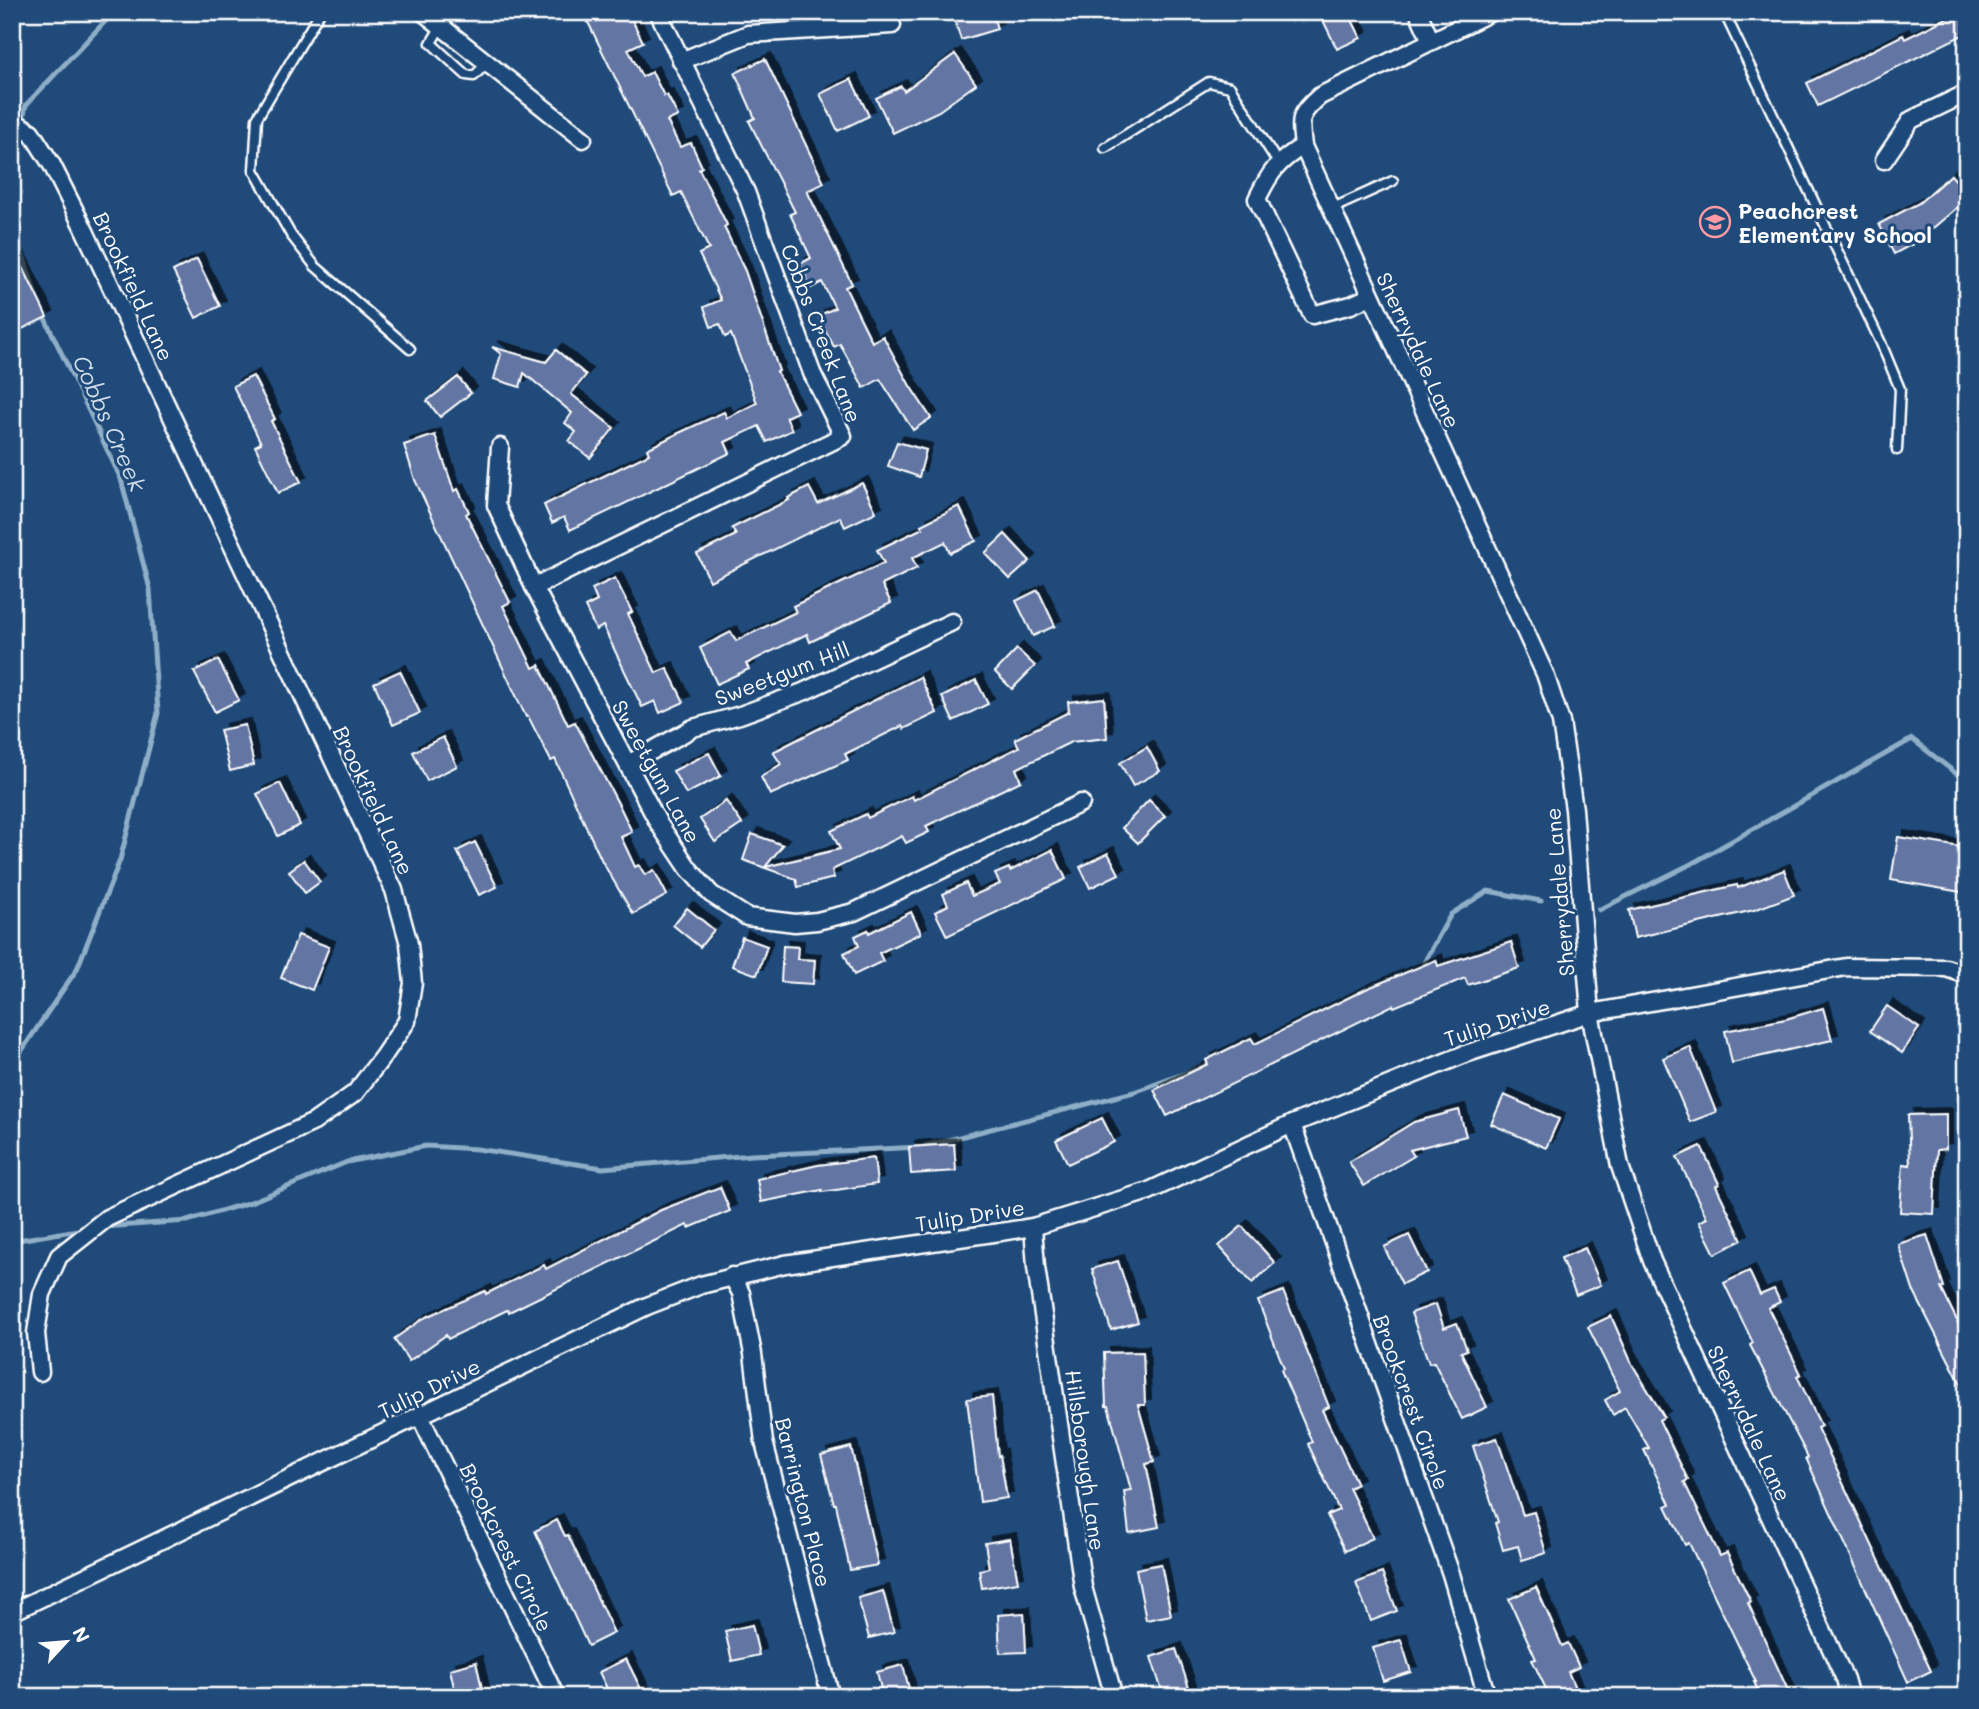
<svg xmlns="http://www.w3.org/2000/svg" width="1979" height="1709" font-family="Mali,sans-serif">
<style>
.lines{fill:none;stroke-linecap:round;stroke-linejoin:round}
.stream{stroke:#8faec7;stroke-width:5}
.building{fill:#6474a2;stroke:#fff;stroke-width:2;filter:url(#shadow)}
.lane-casing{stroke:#fff;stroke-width:13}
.street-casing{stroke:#fff;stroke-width:21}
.lane{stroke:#1f4a7a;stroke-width:8}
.street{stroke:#1f4a7a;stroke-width:16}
.labels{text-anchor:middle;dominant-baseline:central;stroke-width:6;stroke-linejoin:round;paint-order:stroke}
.poi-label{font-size:21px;font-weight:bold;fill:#fff;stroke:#1f4a7a;text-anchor:start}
.street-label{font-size:21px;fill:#fff;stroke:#1f4a7a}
.water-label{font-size:23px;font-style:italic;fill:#d0dde8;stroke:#1f4a7a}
</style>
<defs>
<filter id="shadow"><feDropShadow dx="6" dy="-6" stdDeviation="0" flood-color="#0009"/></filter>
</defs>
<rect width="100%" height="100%" fill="#1f4a7a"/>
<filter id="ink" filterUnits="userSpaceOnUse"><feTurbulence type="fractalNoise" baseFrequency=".0143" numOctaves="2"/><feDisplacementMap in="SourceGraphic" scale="14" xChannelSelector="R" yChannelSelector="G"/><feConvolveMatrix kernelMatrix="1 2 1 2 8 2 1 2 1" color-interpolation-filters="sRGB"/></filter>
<g filter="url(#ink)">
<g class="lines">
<g class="stream">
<polyline points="36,296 17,236 16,151 26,105 114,12"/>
<polyline points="1599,910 1693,863 1912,739 1967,782"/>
<polyline points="1420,970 1451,914 1488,891 1541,901"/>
<polyline points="12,1065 77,969 120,860 158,713 150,589 121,479 42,312"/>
<polyline points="104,1227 187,1221 251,1202 347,1162 426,1146 477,1149 603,1168 752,1155 921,1147 1134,1092 1205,1066"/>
<polyline points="12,1241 84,1229"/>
</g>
</g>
<g class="building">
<polygon points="583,12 628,12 643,42 628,49 642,77 652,72 664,96 667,95 678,116 667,121 680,147 691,143 702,167 699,169 727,225 724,227 745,271 779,371 777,372 797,412 786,417 792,430 767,442 759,426 725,442 730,453 570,530 564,517 552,523 544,505 649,454 647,449 679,433 724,412 727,418 757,403 731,334 725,337 720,324 711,327 704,307 721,300 699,254 709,249 681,192 673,196"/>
<polygon points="952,12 992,12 997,29 961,40"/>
<polygon points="1319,12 1348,12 1361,38 1337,49"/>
<polygon points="1959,12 1967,12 1967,33 1818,106 1807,83 1903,35 1905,39"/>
<polygon points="955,54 976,84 939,111 893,133 876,98 901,86 904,91"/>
<polygon points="765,59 824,183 807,191 852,284 845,287 872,342 883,336 910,386 931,418 913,430 880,379 864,388 840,344 834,347 818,316 835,308 822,282 811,288 800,264 811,258 790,214 795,212 749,121 755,118 735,73"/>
<polygon points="851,79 869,116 838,131 820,94"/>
<polygon points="1951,175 1967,193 1967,199 1925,235 1926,237 1894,254 1879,224 1919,203"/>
<polygon points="12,245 47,317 18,331 12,319"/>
<polygon points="197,259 220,306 196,318 173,271"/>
<polygon points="492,347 546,362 556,350 586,375 571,394 614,428 590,458 569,441 576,432 565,423 572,413 524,373 520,387 494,379 501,354"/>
<polygon points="253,376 275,419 271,421 301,482 278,493 255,446 261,443 233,386"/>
<polygon points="458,377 471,393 440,417 427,401"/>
<polygon points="435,435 454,491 458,489 469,512 466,514 510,602 503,606 533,668 539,665 568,725 575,722 621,809 632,832 621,837 635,867 639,865 645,875 654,870 667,895 633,914 602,861 555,759 551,761 528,716 526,717 415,480 404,445"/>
<polygon points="897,442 926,450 919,477 888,466"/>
<polygon points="862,483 876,512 845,527 840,517 710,581 697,554 736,535 732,528 789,500 788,498 809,487 818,504"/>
<polygon points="959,506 976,541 950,553 945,542 912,558 917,568 882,585 891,603 810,642 807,634 746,664 749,669 717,684 700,648 731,632 736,641 796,612 793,606 884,563 877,550 923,528 921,525"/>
<polygon points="1005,534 1030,561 1010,579 985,553"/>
<polygon points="615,578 632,612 628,614 656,673 667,668 684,702 660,713 655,701 642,707 603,626 596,630 585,607 597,601 592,589"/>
<polygon points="1038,590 1055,626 1033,636 1016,601"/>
<polygon points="1017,649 1035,666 1012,689 995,672"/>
<polygon points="218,660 239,700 215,712 194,672"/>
<polygon points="400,671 420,713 393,725 374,683"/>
<polygon points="920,677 937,713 904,729 902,726 845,754 848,760 770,795 761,777 781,764 773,752"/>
<polygon points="976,680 988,704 953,721 942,697"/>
<polygon points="1104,698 1107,738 1071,742 1016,769 1021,781 926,826 929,832 906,843 902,836 832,870 834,878 798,887 796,879 743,860 752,834 783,845 765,867 840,849 831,831 866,814 868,818 912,796 914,800 1019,747 1015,739 1069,712 1068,702"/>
<polygon points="245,725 254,765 230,771 220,730"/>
<polygon points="443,737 457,766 427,781 413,752"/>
<polygon points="1147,747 1160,771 1133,786 1120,763"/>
<polygon points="709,753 721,776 686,794 673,771"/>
<polygon points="280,783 300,825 278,836 257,794"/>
<polygon points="1149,800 1165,816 1138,843 1122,828"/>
<polygon points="726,801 742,824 715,842 700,819"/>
<polygon points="1898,837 1967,848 1967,893 1891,880"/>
<polygon points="475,842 497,887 479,895 457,851"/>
<polygon points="1052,850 1066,879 947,936 935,912 948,905 943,894 966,883 972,896 1000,884 995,874 1009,868 1010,871"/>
<polygon points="1108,853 1119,874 1090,888 1080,867"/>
<polygon points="304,860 320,882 305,893 289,871"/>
<polygon points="1784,870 1794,895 1754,910 1635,938 1629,910 1737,885 1738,888"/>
<polygon points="687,908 714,930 700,947 673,925"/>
<polygon points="911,912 921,933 879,953 883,961 854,975 844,953 859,946 855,936 868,930 869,933"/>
<polygon points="298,935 329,947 312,990 281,978"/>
<polygon points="742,937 767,946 757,975 732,966"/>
<polygon points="1511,942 1519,968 1468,985 1465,978 1394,1007 1393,1005 1167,1116 1154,1090 1208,1064 1206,1060 1251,1038 1255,1044 1366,989 1436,960 1438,966"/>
<polygon points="783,946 798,947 797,959 815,960 813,984 781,982"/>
<polygon points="1887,1006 1919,1028 1902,1053 1870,1031"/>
<polygon points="1823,1008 1832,1040 1732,1063 1725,1031 1786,1019"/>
<polygon points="1690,1047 1716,1112 1690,1122 1663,1058"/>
<polygon points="1504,1095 1559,1119 1546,1148 1491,1124"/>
<polygon points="1459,1110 1466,1136 1410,1150 1414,1156 1364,1186 1349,1162 1414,1122"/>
<polygon points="1946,1114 1946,1149 1937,1150 1934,1214 1900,1212 1903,1164 1910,1165 1908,1115"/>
<polygon points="1102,1118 1114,1142 1068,1164 1056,1140"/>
<polygon points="954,1144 956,1171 911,1174 909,1147"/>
<polygon points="1701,1146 1719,1184 1716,1186 1742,1240 1715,1254 1699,1222 1707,1218 1677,1157"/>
<polygon points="874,1158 877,1184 822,1192 822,1190 761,1202 757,1179 818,1165"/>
<polygon points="720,1187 730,1211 689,1228 687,1225 509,1312 507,1310 448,1339 446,1335 409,1361 394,1339 424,1318 485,1291 486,1294 544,1265 546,1269 661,1210"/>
<polygon points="1242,1226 1275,1263 1252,1283 1219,1246"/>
<polygon points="1409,1235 1427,1272 1402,1284 1384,1247"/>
<polygon points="1927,1235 1944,1287 1941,1288 1967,1341 1967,1396 1913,1290 1898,1244"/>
<polygon points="1585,1248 1601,1285 1576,1295 1561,1258"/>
<polygon points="1118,1261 1138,1322 1111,1330 1092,1269"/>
<polygon points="1749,1271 1760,1295 1774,1289 1780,1302 1768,1308 1801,1374 1797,1376 1821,1426 1817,1428 1931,1671 1908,1682 1806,1458 1808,1457 1750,1345 1753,1343 1724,1283"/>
<polygon points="1283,1291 1329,1407 1322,1410 1357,1484 1349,1488 1373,1538 1345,1551 1327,1515 1339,1510 1308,1444 1312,1442 1281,1370 1284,1368 1258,1301"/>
<polygon points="1436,1304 1444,1328 1457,1323 1467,1350 1461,1352 1487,1407 1462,1419 1434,1362 1429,1363 1411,1313"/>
<polygon points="1611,1316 1632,1364 1664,1417 1659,1420 1688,1480 1684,1482 1720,1556 1727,1553 1751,1602 1748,1603 1791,1697 1761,1697 1754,1682 1756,1682 1689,1543 1685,1545 1666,1506 1670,1504 1644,1450 1649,1448 1625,1407 1613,1415 1605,1400 1620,1391 1588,1327"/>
<polygon points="1143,1352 1145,1405 1138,1405 1154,1462 1146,1464 1159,1527 1129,1533 1124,1491 1131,1490 1108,1406 1106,1406 1104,1353"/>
<polygon points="992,1396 998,1456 1000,1455 1007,1498 980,1502 967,1399"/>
<polygon points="1497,1438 1523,1515 1534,1512 1546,1553 1522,1560 1518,1546 1503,1550 1495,1523 1498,1522 1473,1446"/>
<polygon points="851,1447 878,1565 850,1570 836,1504 834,1504 821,1455"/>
<polygon points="557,1520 565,1536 568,1535 614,1633 588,1646 535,1531"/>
<polygon points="1010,1539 1018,1582 982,1588 979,1570 989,1568 985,1543"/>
<polygon points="1161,1564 1171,1615 1146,1620 1136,1569"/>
<polygon points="1382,1573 1397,1611 1371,1621 1356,1583"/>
<polygon points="1536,1587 1562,1646 1568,1643 1579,1667 1568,1672 1579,1697 1550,1697 1532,1660 1536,1659 1509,1599"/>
<polygon points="883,1591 894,1632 869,1638 858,1598"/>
<polygon points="1024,1613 1026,1652 1000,1653 998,1615"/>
<polygon points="752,1625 759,1655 732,1661 725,1631"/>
<polygon points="1401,1640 1411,1672 1383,1681 1373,1648"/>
<polygon points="1176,1649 1192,1697 1164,1697 1151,1657"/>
<polygon points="626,1659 645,1697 611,1697 599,1672"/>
<polygon points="476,1662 484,1697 456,1697 450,1669"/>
<polygon points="903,1665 911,1697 883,1697 877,1672"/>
</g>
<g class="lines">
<g class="lane-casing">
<g id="lane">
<polyline points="320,12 257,118 254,170 291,235 315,266 410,349"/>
<polyline points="1724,12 1881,343 1900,389 1897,450"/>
<polyline points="441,26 431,43 466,75 474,76 488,62"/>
<polyline points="1105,148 1209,82 1230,87 1278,163"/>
<polyline points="1331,209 1393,181"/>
</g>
</g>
<g class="street-casing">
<g id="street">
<polyline points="423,12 583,139"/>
<polyline points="1418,12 1431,41"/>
<path d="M1491 12 1320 96C1298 115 1300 118 1303 146L1545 674 1561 722 1574 809 1590 1013 1620 1166 1652 1261 1845 1679 1850 1697"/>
<polyline points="681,61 748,34 892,25"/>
<polyline points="12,120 31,132 52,165 83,227 394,890 409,944 413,983 407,1021 384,1055 355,1093 314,1122 107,1218 59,1256 42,1294 36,1333 40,1372"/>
<path d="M1303 146C1278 161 1270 172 1257 199L1312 315 1351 305 1371 296"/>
<polyline points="1884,160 1911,120 1967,93"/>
<polyline points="500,447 496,505 534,587 659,824 689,869 711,894 747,917 795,923 817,921 854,912 1081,803"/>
<polyline points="534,587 843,436 812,373 746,192 658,12"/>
<polyline points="628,764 693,728 740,715 803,692 952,622"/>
<polyline points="1292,1124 1451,1574 1487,1697"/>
<polyline points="1033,1227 1036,1267 1083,1587 1114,1697"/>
<polyline points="732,1276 741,1293 753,1354 764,1442 831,1697"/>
<polyline points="420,1416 556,1697"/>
<polyline points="12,1612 647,1306 701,1285 785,1264 1033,1227 1149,1191 1292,1124 1465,1054 1590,1013 1846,967 1946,968 1967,975"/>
</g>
</g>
<use href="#lane" class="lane"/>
<use href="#street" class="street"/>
</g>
</g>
<defs>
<g id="school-ring" transform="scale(1.575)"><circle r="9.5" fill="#1f4a7a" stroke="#ff9aa2" stroke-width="1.5"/><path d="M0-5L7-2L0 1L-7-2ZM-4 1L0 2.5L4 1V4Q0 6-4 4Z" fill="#ff9aa2"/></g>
</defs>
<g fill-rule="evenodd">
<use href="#school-ring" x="1715" y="222"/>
</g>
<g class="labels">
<g class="poi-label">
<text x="1738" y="210">Peachcrest<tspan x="1738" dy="24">Elementary School</tspan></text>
</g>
<g class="street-label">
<text transform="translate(134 286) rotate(65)">Brookfield Lane</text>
<text transform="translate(822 333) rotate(69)">Cobbs Creek Lane</text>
<text transform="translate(1419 350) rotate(65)">Sherrydale Lane</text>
<text transform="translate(782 673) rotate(-21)">Sweetgum Hill</text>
<text transform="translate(657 771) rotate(61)">Sweetgum Lane</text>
<text transform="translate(374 800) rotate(65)">Brookfield Lane</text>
<text transform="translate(1559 892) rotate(-95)">Sherrydale Lane</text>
<text transform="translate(1497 1022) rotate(-18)">Tulip Drive</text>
<text transform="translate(970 1215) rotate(-9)">Tulip Drive</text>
<text transform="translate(429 1388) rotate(-26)">Tulip Drive</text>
<text transform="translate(1412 1402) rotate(70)">Brookcrest Circle</text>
<text transform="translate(1750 1423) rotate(65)">Sherrydale Lane</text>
<text transform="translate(1086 1460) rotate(82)">Hillsborough Lane</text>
<text transform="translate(804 1502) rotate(76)">Barrington Place</text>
<text transform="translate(507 1547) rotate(64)">Brookcrest Circle</text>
</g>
<g class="water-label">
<text transform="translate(110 423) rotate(66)">Cobbs Creek</text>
</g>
</g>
<rect width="1979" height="1709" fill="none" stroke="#1f4a7a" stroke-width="42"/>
<rect x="21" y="21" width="1937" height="1667" fill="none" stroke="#fff" stroke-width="2.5" filter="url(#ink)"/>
<g transform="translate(66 1642) rotate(64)" stroke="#1f4a7a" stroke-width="5" paint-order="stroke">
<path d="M0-5L12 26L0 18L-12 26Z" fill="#ffffff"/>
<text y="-10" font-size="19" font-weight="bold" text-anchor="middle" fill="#ffffff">N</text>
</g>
</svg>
